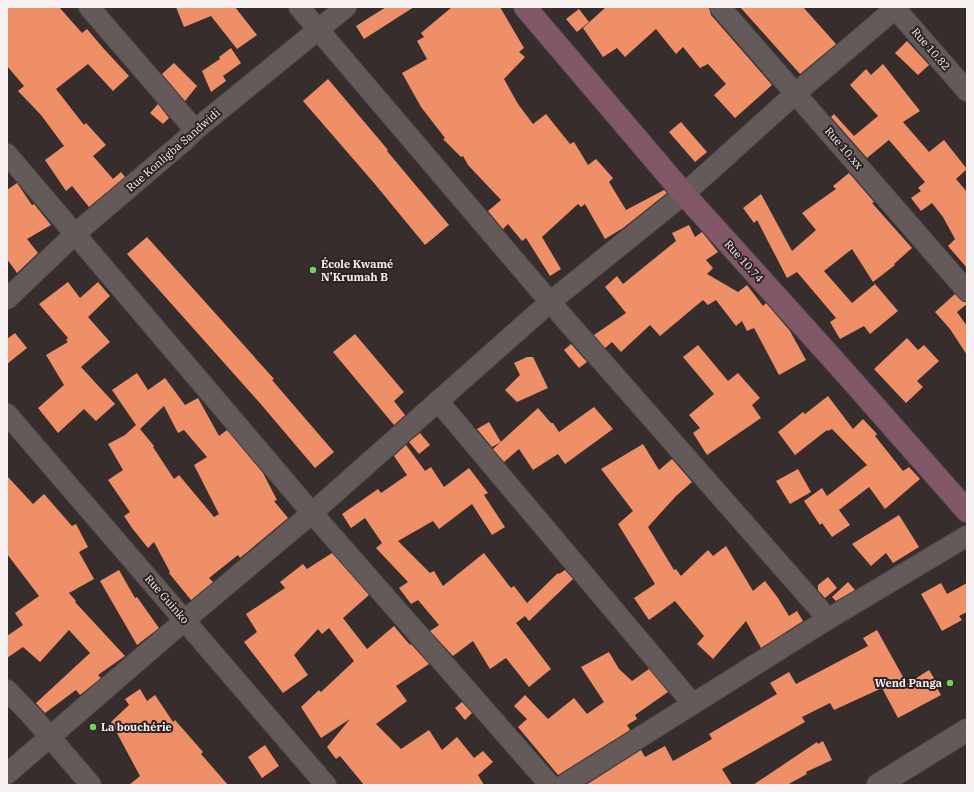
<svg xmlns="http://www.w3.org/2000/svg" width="974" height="792" font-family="'IBM Plex Serif',serif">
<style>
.building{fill:#ef8f68;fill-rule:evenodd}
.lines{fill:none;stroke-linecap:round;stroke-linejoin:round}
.minor-casing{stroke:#524a4a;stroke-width:22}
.tertiary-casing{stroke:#524a4a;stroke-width:24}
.secondary-casing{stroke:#524a4a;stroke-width:24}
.minor{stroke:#655a5a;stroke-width:20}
.tertiary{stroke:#655a5a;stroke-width:22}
.secondary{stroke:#825768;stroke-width:22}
.poi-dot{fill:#70d35f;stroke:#2d2323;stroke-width:1.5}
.labels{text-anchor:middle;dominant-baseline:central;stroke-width:4;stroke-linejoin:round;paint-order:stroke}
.street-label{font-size:11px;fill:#f7f0f0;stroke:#2d2323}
.poi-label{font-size:11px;font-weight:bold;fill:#f7f0f0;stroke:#2d2323;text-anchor:start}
</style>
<rect width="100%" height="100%" fill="#372d2d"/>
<g class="building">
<polygon points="7,7 59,7 82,33 87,29 104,49 129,76 113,91 88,64 56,89 84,125 86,123 106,145 93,156 113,179 121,172 125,177 89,207 72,186 66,191 45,160 64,146 41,115 18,91 24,86 7,66"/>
<polygon points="176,7 235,7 257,35 237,49 211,16 184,27"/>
<polygon points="386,7 414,7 364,39 356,26"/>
<polygon points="452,7 500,7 524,48 519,52 525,57 504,79 518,104 533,124 546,114 570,144 574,142 588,165 596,159 613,178 609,182 626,210 664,190 667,193 623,228 605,239 585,204 581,207 578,204 542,237 561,269 550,276 526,238 522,241 508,224 503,229 488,211 501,200 468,165 463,156 461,157 443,139 445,138 421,107 402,73 427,59 417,41 424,37 421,33"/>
<polygon points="606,7 709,7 711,15 772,85 735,118 714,95 726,84 708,64 700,68 683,47 676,54 656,29 625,57 617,48 603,57 583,28"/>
<polygon points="740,7 803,7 836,44 800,74"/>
<polygon points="579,9 589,22 577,32 566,19"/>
<polygon points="907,41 929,65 918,75 895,53"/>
<polygon points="231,48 241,63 223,76 226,81 211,92 202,71 220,59 219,57"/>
<polygon points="174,63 197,86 185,101 162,74"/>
<polygon points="883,64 920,111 903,122 929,152 944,140 967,169 956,179 967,192 967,268 948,246 955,239 943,217 932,203 921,211 911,198 921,191 918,188 925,182 889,140 867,158 831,117 834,114 854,136 878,116 850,85 866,69 871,75"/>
<polygon points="328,79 388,150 387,151 449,225 425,245 374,183 303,101"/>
<polygon points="158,104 169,118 163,124 150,113"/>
<polygon points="681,122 707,152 695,162 669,132"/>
<polygon points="849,173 874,202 872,203 912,248 894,264 895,265 873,282 852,249 824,271 852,303 875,284 898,311 870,334 864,326 840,339 830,322 836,318 797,272 787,278 757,220 754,223 743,208 761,194 792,251 816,230 802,213 836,189 833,186"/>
<polygon points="17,183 32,205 34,204 51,225 27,239 38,253 17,273 7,259 7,190"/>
<polygon points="689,225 695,237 702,232 718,252 706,260 713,268 707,274 738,292 747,285 763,306 766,303 790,331 806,360 779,375 754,328 747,331 742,321 736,326 716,300 708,305 703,300 660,336 650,325 621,352 612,342 605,348 594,335 626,313 605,287 617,276 623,284 676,241 672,233"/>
<polygon points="147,237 274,379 272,380 334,452 315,468 259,402 127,254"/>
<polygon points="68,282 80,298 98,282 110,296 88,317 110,342 81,367 115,404 96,421 84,409 58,433 38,408 64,385 46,355 68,342 66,340 68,338 39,304"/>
<polygon points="955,294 963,302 967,302 967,304 957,312 967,326 967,355 950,329 935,312"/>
<polygon points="15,333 27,348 7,364 7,339"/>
<polygon points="355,334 404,392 394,401 405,415 394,425 333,352"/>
<polygon points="907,338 918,350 924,345 939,361 917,381 923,387 906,403 874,369"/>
<polygon points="571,344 587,362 579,368 564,350"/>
<polygon points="698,345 728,381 738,373 760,398 752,405 761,418 707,455 693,433 700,428 689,415 714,394 683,357"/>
<polygon points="527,357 533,357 548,388 517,402 505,390 520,375 514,363"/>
<path d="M137 373 148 390 165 378 185 405 198 398 219 436 227 430 263 473 277 500 274 501 288 518 240 558 238 555 209 578 213 582 191 600 169 573 170 572 154 542 148 548 132 528 124 516 130 512 108 480 123 470 108 444 125 435 136 425 112 390ZM164 406 178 433 184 430 207 457 194 465 219 514 214 517 179 475 174 479 153 447 154 446 140 429Z"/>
<polygon points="828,396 853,429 863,419 877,434 875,436 903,471 909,467 920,479 885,509 869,487 839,510 850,525 832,537 822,523 820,525 804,501 822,488 827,496 867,465 832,429 828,431 827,430 795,455 778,432 803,412 805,414"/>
<polygon points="594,407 613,429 565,464 558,454 533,470 519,449 504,462 493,449 538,408 551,423 553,423 559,432"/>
<polygon points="489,422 501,442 492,447 477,429"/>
<polygon points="420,433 430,445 419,454 409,442"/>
<polygon points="643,444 659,470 672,459 692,482 676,496 648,527 674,570 676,569 681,576 708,550 713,556 726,546 753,591 765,581 778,598 789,616 797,611 803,621 761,648 746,621 713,659 697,644 704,636 675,601 649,620 634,598 655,584 618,524 633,511 601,469"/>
<polygon points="406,445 425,471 431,467 444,487 469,468 488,493 484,495 505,527 492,535 472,504 439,529 433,521 398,541 430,573 434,571 443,586 484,553 511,588 514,586 527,603 558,573 559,574 565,570 573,579 529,621 525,616 516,623 551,669 529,687 506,658 490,669 473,641 453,656 430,631 439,625 418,600 411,604 399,588 408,582 376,548 382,543 365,518 351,528 342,514 378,489 381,493 407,475 394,456"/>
<polygon points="798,469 811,492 790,504 776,481"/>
<polygon points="7,476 33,504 44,494 72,526 76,524 88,547 79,552 94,579 69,593 76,601 75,602 125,656 98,675 101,678 80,695 76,690 45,713 36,703 90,653 69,630 40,662 23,647 7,658 7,636 23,625 15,613 39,596 7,554"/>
<polygon points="899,515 919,547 893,563 886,553 871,566 852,544"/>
<polygon points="332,553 369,595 343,618 367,649 394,626 410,645 411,644 429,664 396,686 407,701 376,724 401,749 429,730 442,750 457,737 474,758 483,751 493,762 478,775 484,785 364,785 340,756 336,759 327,747 350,719 321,738 301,707 319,690 321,692 354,661 329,628 322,634 318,629 294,655 308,675 283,693 244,642 257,632 246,614 285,588 280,582 303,564 307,569"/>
<polygon points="119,570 135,598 137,597 159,628 137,645 100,581"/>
<polygon points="828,577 837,588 825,598 818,590 818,585"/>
<polygon points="848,582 855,590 836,601 832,597"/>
<polygon points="941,583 947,594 967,583 967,612 959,616 962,620 942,631 921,594"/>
<polygon points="877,630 907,684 929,670 937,683 935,684 941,695 898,718 882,688 834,710 830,703 802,717 805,722 722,769 732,785 586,785 641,750 645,757 665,746 673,761 712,739 709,734 777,694 770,683 789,672 796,684 868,646 863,638"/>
<polygon points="609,652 619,669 632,681 649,669 668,692 635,715 637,719 627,725 630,730 558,775 518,727 527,719 514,706 525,695 548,719 574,698 587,714 604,702 581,667"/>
<polygon points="140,689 147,701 155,695 173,722 175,720 203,752 201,754 228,785 129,785 140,776 111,722 129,705 125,699"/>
<polygon points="462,702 472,713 465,720 455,708"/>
<polygon points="823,741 832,760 806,772 807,774 787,785 753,785 817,742 818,744"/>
<polygon points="265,745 279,766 262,778 248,757"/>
</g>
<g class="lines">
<g class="minor-casing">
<g id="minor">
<polyline points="89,7 195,130"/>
<polyline points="299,7 550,302 828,619"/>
<polyline points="720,7 967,291"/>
<polyline points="894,7 967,91"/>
<polyline points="7,154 312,513 550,785"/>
<polyline points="7,299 75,234 184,141 195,130 346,7"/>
<polyline points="438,401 692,703"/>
<polyline points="7,414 326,785"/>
<polyline points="7,690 31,715 91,785"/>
<polyline points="7,774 185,620 312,513 550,302 684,194 796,93 897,7"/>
<polyline points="564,785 828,619 967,536"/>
</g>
</g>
<g class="tertiary-casing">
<polyline id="tertiary" points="878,785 967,730"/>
</g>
<g class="secondary-casing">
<polyline id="secondary" points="525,7 684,194 840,367 967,511"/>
</g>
<use href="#minor" class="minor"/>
<use href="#tertiary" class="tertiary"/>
<use href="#secondary" class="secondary"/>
</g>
<g class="poi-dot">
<circle cx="313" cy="270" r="4"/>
<circle cx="950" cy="683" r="4"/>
<circle cx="93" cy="727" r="4"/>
</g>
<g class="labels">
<g class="street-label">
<text transform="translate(931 49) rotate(49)">Rue 10.82</text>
<text transform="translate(844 148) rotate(49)">Rue 10.xx</text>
<text transform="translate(173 150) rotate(-41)">Rue Konligba Sandwidi</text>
<text transform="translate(744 261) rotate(48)">Rue 10.74</text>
<text transform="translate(167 599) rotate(49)">Rue Guinko</text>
</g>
<g class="poi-label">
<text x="321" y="264">École Kwamé<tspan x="321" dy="13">N'Krumah B</tspan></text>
<text x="942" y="683" text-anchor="end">Wend Panga</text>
<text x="101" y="727">La bouchérie</text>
</g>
</g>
<rect width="974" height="792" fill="none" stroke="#f7f0f0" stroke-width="16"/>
</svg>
